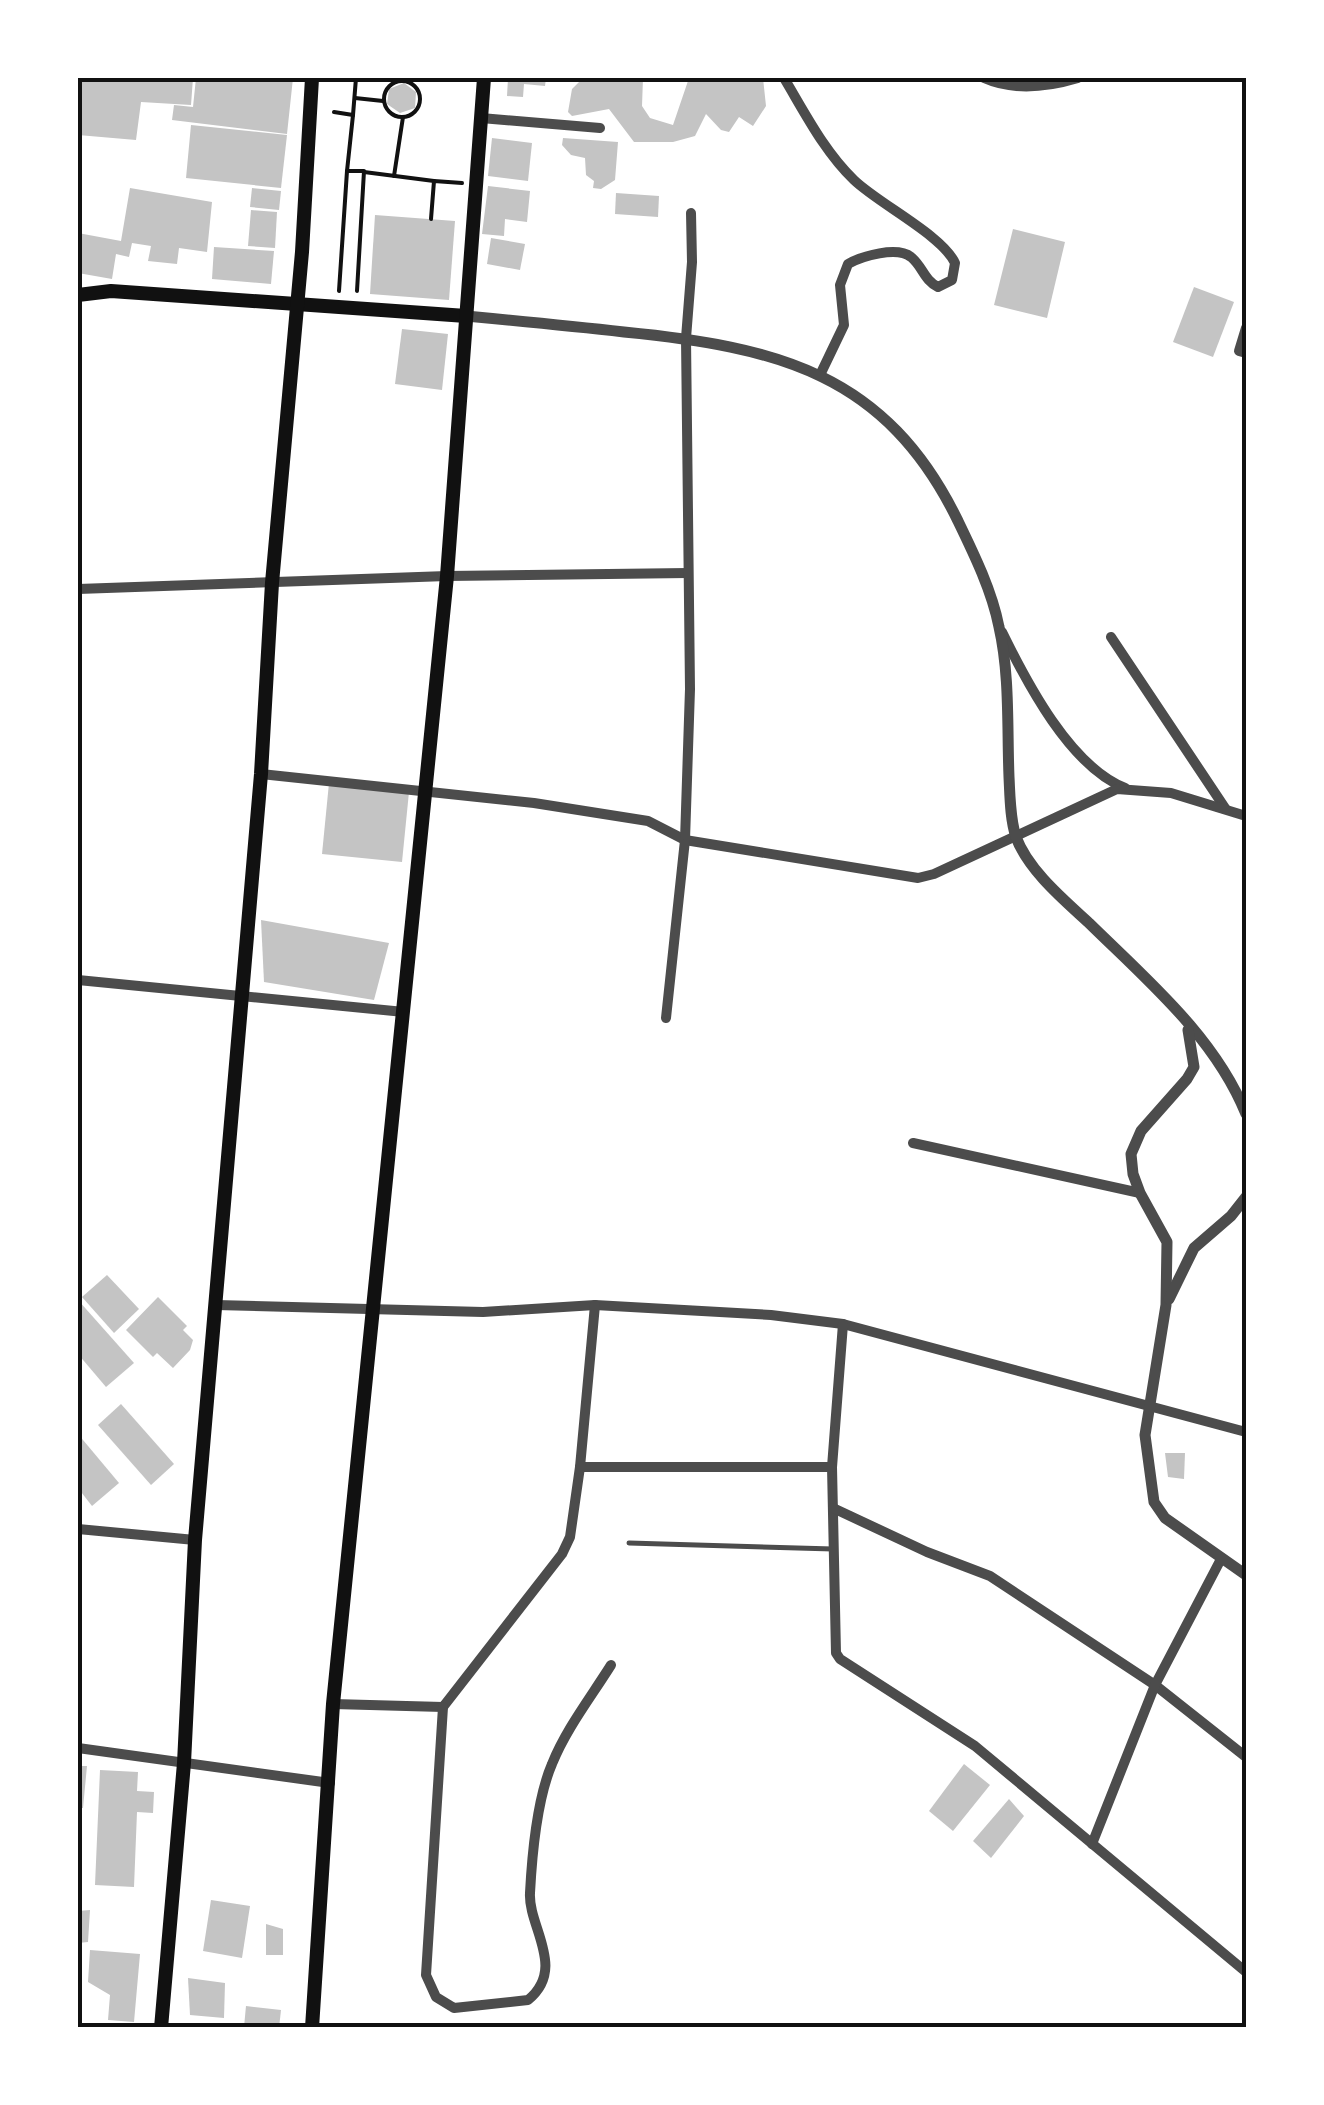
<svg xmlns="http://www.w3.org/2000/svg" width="1324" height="2105" font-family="'Fira Sans',sans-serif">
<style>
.building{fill:#c4c4c4}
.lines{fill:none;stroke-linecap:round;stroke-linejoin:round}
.path{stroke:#111;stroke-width:4}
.service{stroke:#4c4c4c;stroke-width:5}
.minor{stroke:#4c4c4c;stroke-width:10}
.tertiary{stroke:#4c4c4c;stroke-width:11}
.secondary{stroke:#111;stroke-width:14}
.neatline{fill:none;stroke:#111;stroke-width:4}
</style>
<rect width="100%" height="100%" fill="#fff"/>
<g class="building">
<polygon points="78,78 193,78 191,105 141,102 136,140 78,135"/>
<polygon points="196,78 293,78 287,134 172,120 174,105 193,107"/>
<polygon points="508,78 546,78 545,86 524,84 523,97 507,96"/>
<polygon points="583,78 643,78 642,106 650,118 673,125 689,78 763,78 766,106 753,126 739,117 729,132 721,130 706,114 695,136 673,142 634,142 609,109 572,116 568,112 572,89"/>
<polygon points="404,83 416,92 415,108 400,113 387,104 389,89"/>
<polygon points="191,125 287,135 281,188 186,178"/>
<polygon points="492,138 532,143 528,181 488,176"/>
<polygon points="563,138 618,142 615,180 601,189 593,188 594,181 586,175 585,158 571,155 562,145"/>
<polygon points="488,186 530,191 527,222 505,219 504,236 482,234"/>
<polygon points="130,188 212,202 207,252 179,248 177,264 148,261 151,246 132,243 129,257 116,254 112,279 78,273 78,233 121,241"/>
<polygon points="252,188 281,191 279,210 250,207"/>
<polygon points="616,193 659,196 658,217 615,214"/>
<polygon points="251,210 277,212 275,248 248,246"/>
<polygon points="375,215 455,221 449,300 370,294"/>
<polygon points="1013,229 1065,242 1047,318 994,305"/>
<polygon points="491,238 525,244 520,270 487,264"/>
<polygon points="214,247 274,251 271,284 212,279"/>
<polygon points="1194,287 1234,302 1213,357 1173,342"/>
<polygon points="402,329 448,334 442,390 395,384"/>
<polygon points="329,783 409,792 402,862 322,854"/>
<polygon points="261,920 389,943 374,1000 264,982"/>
<polygon points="107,1275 139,1309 114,1333 82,1297"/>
<polygon points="158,1297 187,1326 183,1330 193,1340 190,1350 173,1368 157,1353 153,1357 126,1330"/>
<polygon points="78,1300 134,1363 106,1387 78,1354"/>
<polygon points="121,1404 174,1464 151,1485 98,1425"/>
<polygon points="78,1434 119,1483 92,1506 78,1488"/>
<polygon points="1165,1453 1185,1453 1184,1479 1168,1477"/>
<polygon points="964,1764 990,1785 953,1831 929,1811"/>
<polygon points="78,1766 87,1766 83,1808 78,1808"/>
<polygon points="100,1770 138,1772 137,1791 154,1792 153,1813 137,1812 134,1887 95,1885"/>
<polygon points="1009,1799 1024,1816 991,1858 973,1841"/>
<polygon points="211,1900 250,1906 242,1958 203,1951"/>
<polygon points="90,1910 88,1942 78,1943 78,1911"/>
<polygon points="266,1924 283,1929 283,1955 266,1955"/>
<polygon points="90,1950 140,1954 134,2022 108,2020 110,1995 88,1982"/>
<polygon points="188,1978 225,1983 224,2018 190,2015"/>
<polygon points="246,2006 281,2010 279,2028 244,2027"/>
</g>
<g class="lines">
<g class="path">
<circle cx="402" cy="99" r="18"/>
<polyline points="355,98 383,101"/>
<polyline points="334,112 353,115 347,171 364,171 357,291"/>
<polyline points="353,115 356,78"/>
<polyline points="364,172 434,181"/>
<polyline points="394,176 403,117"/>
<polyline points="431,219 434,181 462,183"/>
<polyline points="339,291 347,171"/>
</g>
<polyline class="service" points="629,1543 833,1549"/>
<g class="minor">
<path d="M784 78C805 113 824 151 854 180 879 204 942 235 955 263L952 280 938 287C924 280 923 267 911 257 897 246 862 256 848 264L840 285 844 325 820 375"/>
<path d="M984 78C1013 91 1048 87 1078 78"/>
<polyline points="481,118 600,128"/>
<polyline points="1246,328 1239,351 1246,353"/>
<polyline points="78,589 447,576 688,573"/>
<path d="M1002 632C1027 683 1070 766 1125 788"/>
<polyline points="1111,637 1225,808"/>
<polyline points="261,774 534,803 648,821 685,840 918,878 934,874 1117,789 1171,793 1246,816"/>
<polyline points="78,980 404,1012"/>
<polyline points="666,1018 685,840 690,689 686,338 692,262 691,213"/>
<polyline points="913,1143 1140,1193"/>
<polyline points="216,1305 483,1312 595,1305 771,1315 843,1324 1246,1432"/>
<polyline points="843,1324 832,1467 836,1653 840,1659 975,1746 1246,1972"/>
<polyline points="580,1467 832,1467"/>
<polyline points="833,1508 927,1552 990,1576 1155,1685 1246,1757"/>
<polyline points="78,1529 195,1540"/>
<polyline points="333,1704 443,1707 562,1554 570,1537 580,1467 595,1305"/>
<path d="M443 1707 426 1975 436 1997 454 2008 528 2000C567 1968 528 1927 530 1893 532 1855 537 1799 552 1764 566 1729 591 1697 611 1665"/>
<polyline points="78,1748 330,1783"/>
<polyline points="1092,1844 1155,1685 1221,1559"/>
</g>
<g class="tertiary">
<path d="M466 316C519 321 571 326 624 332 777 347 886 373 958 521 974 554 992 591 999 627 1010 675 1007 728 1009 777 1010 796 1010 819 1016 837 1028 870 1064 900 1089 923 1147 980 1215 1037 1246 1114"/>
<polyline points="1188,1030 1194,1067 1187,1079 1141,1131 1131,1154 1133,1174 1140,1193 1167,1242 1166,1305 1145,1435 1154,1502 1165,1518 1246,1575"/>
<polyline points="1169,1299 1194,1248 1231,1216 1246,1197"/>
</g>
<g class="secondary">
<polyline points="78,295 111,291 466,316"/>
<polyline points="161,2028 184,1763 195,1540 261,774 272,583 302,252 312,78"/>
<polyline points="312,2028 333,1704 447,576 484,78"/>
</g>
</g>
<rect width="1324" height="2105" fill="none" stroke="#ffffff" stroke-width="160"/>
<rect x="80" y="80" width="1164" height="1945" class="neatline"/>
</svg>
